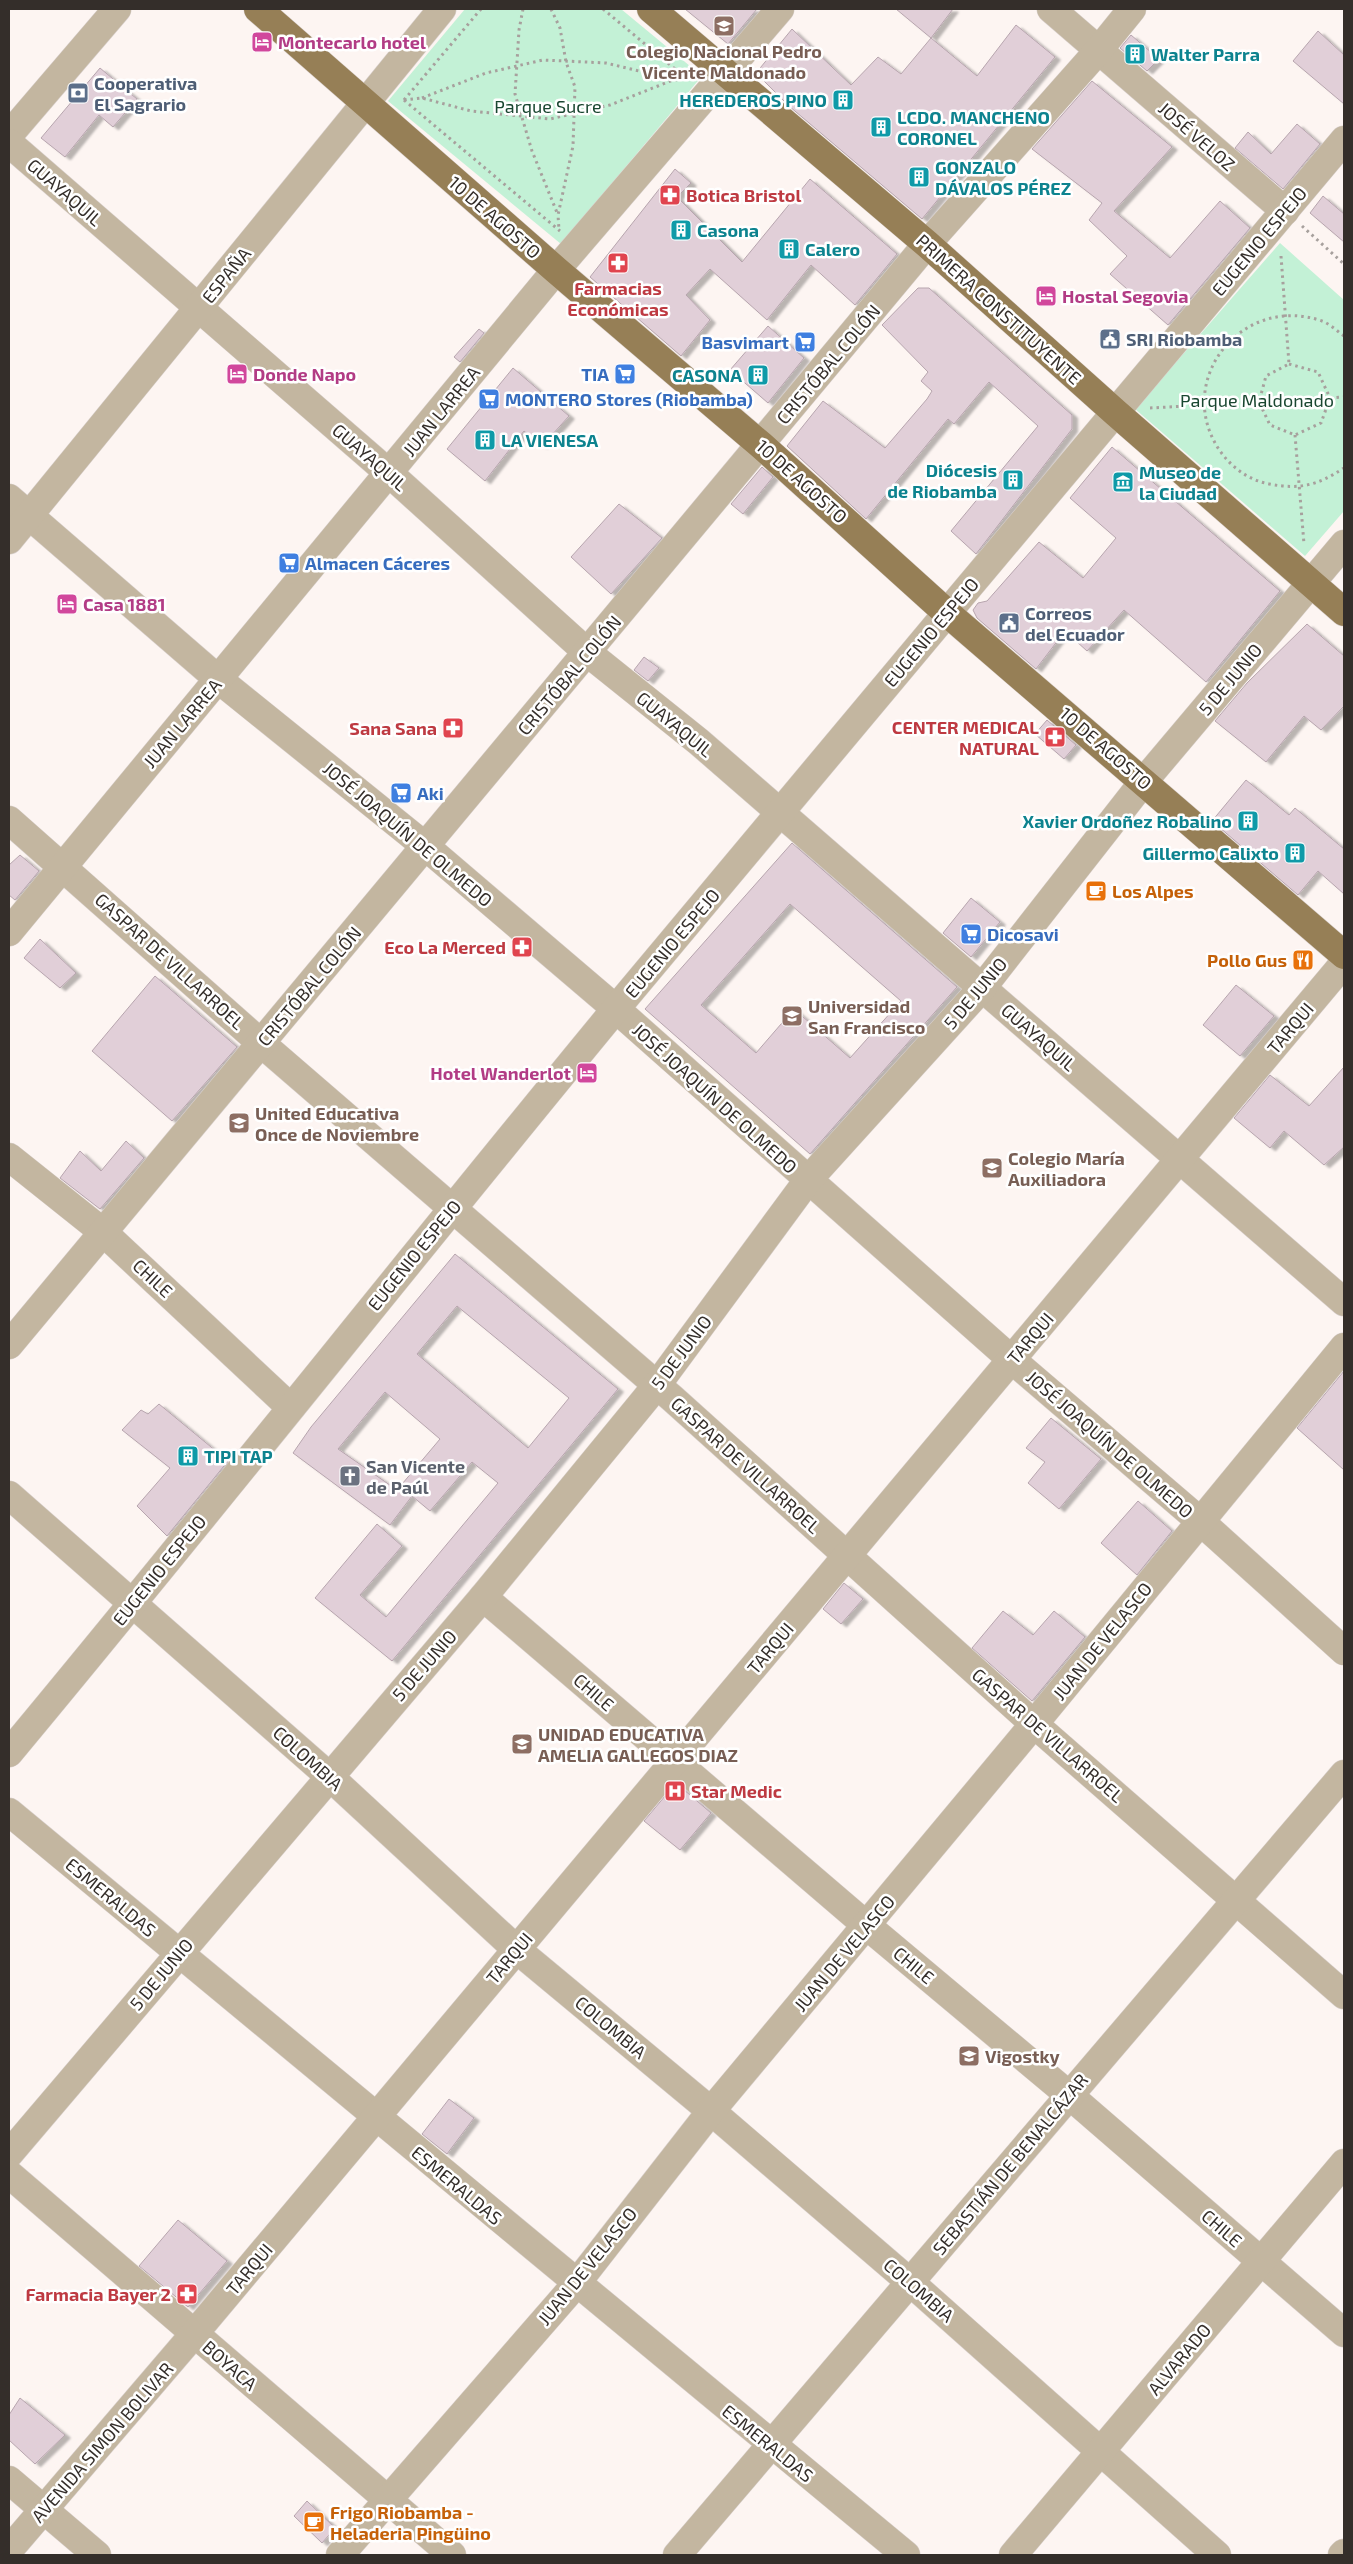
<svg xmlns="http://www.w3.org/2000/svg" width="1353" height="2564" font-family="'Exo 2',sans-serif">
<style>
.green{fill:#c3f1d6}
.building{fill:#e1cfd8;stroke:#b7a5ae;fill-rule:evenodd;filter:url(#shadow)}
.lines{fill:none;stroke-linecap:round;stroke-linejoin:round}
.minor-casing{stroke:#d9d1ce;stroke-width:29}
.major-casing{stroke:#d9d1ce;stroke-width:29}
.path{stroke:#a7a09d;stroke-width:3;stroke-dasharray:2.5 4;stroke-linecap:butt}
.minor{stroke:#c3b6a0;stroke-width:28}
.major{stroke:#967f56;stroke-width:28}
.labels{text-anchor:middle;dominant-baseline:central;stroke-width:5;stroke-linejoin:round;paint-order:stroke}
.hotel-label{font-size:18px;font-weight:bold;fill:#b23c85;stroke:#fff;text-anchor:start}
.education-label{font-size:18px;font-weight:bold;fill:#785e54;stroke:#fff;text-anchor:start}
.culture-label{font-size:18px;font-weight:bold;fill:#0d838f;stroke:#fff;text-anchor:start}
.service-label{font-size:18px;font-weight:bold;fill:#4e5e75;stroke:#fff;text-anchor:start}
.park-label{font-size:18px;fill:#194630;stroke:#fff}
.street-label{font-size:18px;fill:#342e2a;stroke:#fff}
.health-label{font-size:18px;font-weight:bold;fill:#be3a42;stroke:#fff;text-anchor:end}
.shop-label{font-size:18px;font-weight:bold;fill:#366cbe;stroke:#fff;text-anchor:start}
.food-label{font-size:18px;font-weight:bold;fill:#c56008;stroke:#fff;text-anchor:start}
.worship-label{font-size:18px;font-weight:bold;fill:#5b616d;stroke:#fff;text-anchor:start}
</style>
<defs>
<filter id="shadow"><feDropShadow dx="5.5" dy="3" stdDeviation="1" flood-color="#0004"/></filter>
</defs>
<rect width="100%" height="100%" fill="#fdf5f2"/>
<g class="green">
<polygon points="465,9 621,9 702,76 561,244 388,101"/>
<polygon points="1280,243 1344,300 1344,511 1305,556 1135,409"/>
</g>
<g class="building">
<polygon points="685,9 757,9 728,44"/>
<polygon points="896,9 953,9 931,38"/>
<polygon points="1016,25 1055,57 922,219 789,106 756,73 792,29 851,85 878,57 901,74 931,38 977,76"/>
<polygon points="1318,31 1344,55 1344,104 1293,61"/>
<polygon points="1131,35 1159,59 1147,71 1120,48"/>
<polygon points="100,68 137,99 113,127 99,115 65,157 41,138"/>
<polygon points="1092,81 1172,147 1114,211 1170,258 1220,201 1250,228 1168,325 1110,274 1127,256 1089,220 1102,203 1032,149"/>
<polygon points="1297,124 1320,144 1283,189 1235,148 1248,132 1271,154"/>
<polygon points="675,169 691,183 677,197 742,262 810,179 897,254 855,305 811,265 767,320 710,269 686,295 710,320 681,356 590,277"/>
<polygon points="1323,196 1344,214 1344,242 1310,213"/>
<polygon points="918,288 929,288 1072,415 1072,429 976,554 951,531 1038,426 989,382 954,424 948,419 866,519 787,446 823,401 885,448 927,399 932,391 921,381 928,372 882,325"/>
<polygon points="768,326 804,358 768,403 730,370"/>
<polygon points="479,329 484,333 460,362 454,357"/>
<polygon points="513,368 569,416 542,446 524,431 485,481 447,449"/>
<polygon points="1112,447 1280,591 1206,682 1124,610 1087,651 1065,631 1036,669 977,618 973,610 978,603 987,601 1039,542 1083,578 1116,538 1070,498"/>
<polygon points="762,467 773,477 743,514 731,504"/>
<polygon points="619,504 662,538 611,594 571,557"/>
<polygon points="1307,624 1344,656 1344,706 1321,730 1304,716 1266,762 1215,721 1247,683"/>
<polygon points="644,657 659,668 648,681 634,670"/>
<polygon points="1047,720 1076,745 1064,759 1035,734"/>
<polygon points="1246,780 1289,815 1295,808 1344,849 1344,894 1318,871 1298,895 1212,821"/>
<path d="M792 843 957 987 810 1154 645 1009ZM790 904 901 1001 850 1058 794 1009 756 1053 701 1005Z"/>
<polygon points="20,855 39,871 15,900 9,895 9,865"/>
<polygon points="971,898 1000,922 971,957 943,933"/>
<polygon points="40,939 76,973 60,988 24,958"/>
<polygon points="155,976 237,1047 172,1121 92,1051"/>
<polygon points="1236,985 1274,1016 1240,1056 1203,1025"/>
<polygon points="1344,1067 1344,1147 1324,1165 1284,1131 1270,1148 1234,1118 1270,1075 1309,1106"/>
<polygon points="126,1141 144,1158 100,1209 60,1178 80,1151 101,1171"/>
<path d="M455 1254 618 1389 392 1661 315 1598 377 1524 402 1546 360 1595 386 1617 498 1483 472 1462 430 1511 412 1496 390 1525 293 1453 311 1427ZM457 1306 569 1398 528 1448 417 1354ZM385 1392 440 1439 397 1490 338 1449Z"/>
<polygon points="1344,1371 1344,1470 1297,1428"/>
<polygon points="159,1404 228,1461 167,1536 137,1506 170,1468 122,1430 141,1410 148,1414"/>
<polygon points="1051,1418 1101,1459 1059,1509 1028,1483 1045,1462 1026,1448"/>
<polygon points="1138,1501 1172,1531 1137,1575 1101,1543"/>
<polygon points="844,1583 863,1599 841,1624 823,1609"/>
<polygon points="1003,1611 1033,1635 1054,1611 1085,1637 1032,1701 972,1648"/>
<polygon points="676,1783 711,1813 680,1850 644,1821"/>
<polygon points="449,2099 474,2118 447,2154 422,2134"/>
<polygon points="178,2220 227,2261 188,2307 139,2266"/>
<polygon points="20,2398 65,2435 35,2464 9,2440 9,2415"/>
<polygon points="307,2501 335,2528 322,2543 294,2516"/>
</g>
<g class="lines">
<g class="minor-casing">
<g id="minor">
<polyline points="1051,9 1285,211"/>
<polyline points="9,135 117,9"/>
<polyline points="9,143 390,474 588,653 699,742 1344,1302"/>
<polyline points="9,498 218,679 425,846 616,1009 1012,1360 1200,1521 1344,1651"/>
<polyline points="9,540 442,9"/>
<polyline points="9,820 262,1044 673,1399 1034,1724 1344,1995"/>
<polyline points="9,932 556,270 780,9"/>
<polyline points="9,1157 103,1232 290,1407"/>
<polyline points="9,1345 927,244 1098,51 1132,9"/>
<polyline points="9,1495 329,1776 516,1949 711,2111 910,2282 1217,2555"/>
<polyline points="483,1597 866,1925 1069,2095 1344,2333"/>
<path d="M9 1753C213 1508 411 1257 614 1011 856 720 1101 430 1344 140"/>
<polyline points="9,1812 906,2555"/>
<polyline points="9,2154 483,1597 657,1385 808,1180 982,988 1144,781 1344,544"/>
<polyline points="9,2174 452,2555"/>
<polyline points="9,2480 97,2555"/>
<polyline points="9,2550 194,2334 1344,963"/>
<polyline points="340,2555 576,2284 711,2111 1034,1724 1344,1347"/>
<polyline points="677,2555 1344,1774"/>
<polyline points="1013,2555 1344,2163"/>
<polyline points="1342,2555 1344,2553"/>
</g>
</g>
<g class="major-casing">
<g id="major">
<polyline points="258,9 556,270 761,445 947,613 1344,955"/>
<polyline points="651,9 927,244 1116,413 1344,612"/>
</g>
</g>
<g class="path">
<polyline points="523,9 519,30 515,94 532,151 558,215"/>
<polyline points="551,9 560,28 566,62 575,87 573,146 558,215 559,230"/>
<polyline points="603,9 687,79"/>
<polyline points="422,98 486,73 543,60 606,63 672,79"/>
<polyline points="404,100 422,98 471,111 550,119 610,105 673,80 687,79"/>
<polyline points="404,100 560,231"/>
<polyline points="404,100 481,9"/>
<polyline points="1302,226 1344,264"/>
<polyline points="1281,256 1289,364"/>
<path d="M1344 336C1337 331 1330 324 1322 321 1242 293 1172 381 1220 451 1232 468 1249 480 1269 484 1300 490 1318 485 1344 468"/>
<polygon points="1289,364 1318,372 1330,398 1321,423 1295,435 1270,425 1259,402 1266,376"/>
<polyline points="1330,398 1344,397"/>
<polyline points="1150,408 1259,402"/>
<polyline points="1295,435 1304,544"/>
</g>
<use href="#minor" class="minor"/>
<use href="#major" class="major"/>
</g>
<defs>
<g id="school-square" transform="scale(1.125)"><rect x="-9" y="-9" width="18" height="18" rx="4" fill="#8d6e63" stroke="#fff"/><path d="M0-5L7-2L0 1L-7-2ZM-4 1L0 2.5L4 1V4Q0 6-4 4Z" fill="#fff"/></g>
<g id="hotel-square" transform="scale(1.125)"><rect x="-9" y="-9" width="18" height="18" rx="4" fill="#d1479c" stroke="#fff"/><path d="M-6-4.5h1.5V1H6V5H4.5V3h-9V5H-6ZM-4 0a1.8 1.8 0 1 1 3.6 0ZM.5 0V-2.5h3Q6-2.5 6 0Z" fill="#fff"/></g>
<g id="building-square" transform="scale(1.125)"><rect x="-9" y="-9" width="18" height="18" rx="4" fill="#0f9aa8" stroke="#fff"/><path d="M-4-6H4V6H1V3H-1V6H-4ZM-2.5-4.3h1.7v1.8h-1.7ZM.8-4.3h1.7v1.8H.8ZM-2.5-1h1.7V.8h-1.7ZM.8-1h1.7V.8H.8Z" fill="#fff"/></g>
<g id="bank-square" transform="scale(1.125)"><rect x="-9" y="-9" width="18" height="18" rx="4" fill="#5c6f8a" stroke="#fff"/><path d="M-6-4H6V4H-6ZM0-2.3a2.3 2.3 0 1 0 0 4.6a2.3 2.3 0 1 0 0-4.6Z" fill="#fff"/></g>
<g id="pharmacy-square" transform="scale(1.125)"><rect x="-9" y="-9" width="18" height="18" rx="4" fill="#e0444e" stroke="#fff"/><path d="M-2-6h4v4h4v4h-4v4h-4v-4h-4v-4h4Z" fill="#fff"/></g>
<g id="civic-square" transform="scale(1.125)"><rect x="-9" y="-9" width="18" height="18" rx="4" fill="#5c6f8a" stroke="#fff"/><path d="M-.6-6.5H3V-4.5H.6V-3L4-1V1h2V6H-6V1h2V-1L-.6-3ZM-1.2 2.5V6h2.4V2.5Z" fill="#fff"/></g>
<g id="supermarket-square" transform="scale(1.125)"><rect x="-9" y="-9" width="18" height="18" rx="4" fill="#3f7fe0" stroke="#fff"/><path d="M-6-5.5h2.5l.6 2H6L4.5 2H-2.5L-4.4-4H-6ZM-1.5 3.2a1.3 1.3 0 1 0 .1 0ZM3 3.2a1.3 1.3 0 1 0 .1 0Z" fill="#fff"/></g>
<g id="museum-square" transform="scale(1.125)"><rect x="-9" y="-9" width="18" height="18" rx="4" fill="#0f9aa8" stroke="#fff"/><path d="M0-6L6-3V-2H-6V-3ZM-5-1h2V3h-2ZM-1-1h2V3h-2ZM3-1h2V3H3ZM-6 4H6V6H-6Z" fill="#fff"/></g>
<g id="cafe-square" transform="scale(1.125)"><rect x="-9" y="-9" width="18" height="18" rx="4" fill="#e8710a" stroke="#fff"/><path d="M-5.5-4.5H6V0H3Q3 3.5 0 3.5H-2.5Q-5.5 3.5-5.5 0ZM3-3.2v2h1.7v-2ZM-6 4.5H4V6H-6Z" fill="#fff"/></g>
<g id="restaurant-square" transform="scale(1.125)"><rect x="-9" y="-9" width="18" height="18" rx="4" fill="#e8710a" stroke="#fff"/><path d="M-5-6h1v4h1v-4h1v4h1v-4h1v5L-1.5 .5V6h-2V.5L-5-1ZM5-6V6H3V1.5H1.5Q1.5-4 5-6Z" fill="#fff"/></g>
<g id="university-square" transform="scale(1.125)"><rect x="-9" y="-9" width="18" height="18" rx="4" fill="#8d6e63" stroke="#fff"/><path d="M0-5L7-2L0 1L-7-2ZM-4 1L0 2.5L4 1V4Q0 6-4 4Z" fill="#fff"/></g>
<g id="church-square" transform="scale(1.125)"><rect x="-9" y="-9" width="18" height="18" rx="4" fill="#6b7280" stroke="#fff"/><path d="M-1.2-6h2.4v3.5h3.3v2.4h-3.3V6h-2.4V-.1h-3.3v-2.4h3.3Z" fill="#fff"/></g>
<g id="hospital-square" transform="scale(1.125)"><rect x="-9" y="-9" width="18" height="18" rx="4" fill="#e0444e" stroke="#fff"/><path d="M-5-5h3v3.5h4V-5h3V5h-3V1.5h-4V5h-3Z" fill="#fff"/></g>
</defs>
<g fill-rule="evenodd">
<use href="#school-square" x="724" y="26"/>
<use href="#hotel-square" x="262" y="42"/>
<use href="#building-square" x="1135" y="54"/>
<use href="#bank-square" x="78" y="93"/>
<use href="#building-square" x="843" y="100"/>
<use href="#building-square" x="881" y="127"/>
<use href="#building-square" x="919" y="177"/>
<use href="#pharmacy-square" x="670" y="195"/>
<use href="#building-square" x="681" y="230"/>
<use href="#building-square" x="789" y="249"/>
<use href="#pharmacy-square" x="618" y="263"/>
<use href="#hotel-square" x="1046" y="296"/>
<use href="#civic-square" x="1110" y="339"/>
<use href="#supermarket-square" x="805" y="342"/>
<use href="#hotel-square" x="237" y="374"/>
<use href="#supermarket-square" x="625" y="374"/>
<use href="#building-square" x="758" y="375"/>
<use href="#supermarket-square" x="489" y="399"/>
<use href="#building-square" x="485" y="440"/>
<use href="#building-square" x="1013" y="480"/>
<use href="#museum-square" x="1123" y="482"/>
<use href="#supermarket-square" x="289" y="563"/>
<use href="#hotel-square" x="67" y="604"/>
<use href="#civic-square" x="1009" y="623"/>
<use href="#pharmacy-square" x="453" y="728"/>
<use href="#pharmacy-square" x="1055" y="737"/>
<use href="#supermarket-square" x="401" y="793"/>
<use href="#building-square" x="1248" y="821"/>
<use href="#building-square" x="1295" y="853"/>
<use href="#cafe-square" x="1096" y="891"/>
<use href="#supermarket-square" x="971" y="934"/>
<use href="#pharmacy-square" x="522" y="947"/>
<use href="#restaurant-square" x="1303" y="960"/>
<use href="#university-square" x="792" y="1016"/>
<use href="#hotel-square" x="587" y="1073"/>
<use href="#school-square" x="239" y="1123"/>
<use href="#university-square" x="992" y="1168"/>
<use href="#building-square" x="188" y="1456"/>
<use href="#church-square" x="350" y="1476"/>
<use href="#school-square" x="522" y="1744"/>
<use href="#hospital-square" x="675" y="1791"/>
<use href="#school-square" x="969" y="2056"/>
<use href="#pharmacy-square" x="187" y="2294"/>
<use href="#cafe-square" x="314" y="2522"/>
</g>
<g class="labels">
<g class="hotel-label">
<text x="278" y="42">Montecarlo hotel</text>
<text x="1062" y="296">Hostal Segovia</text>
<text x="253" y="374">Donde Napo</text>
<text x="83" y="604">Casa 1881</text>
<text x="571" y="1073" text-anchor="end">Hotel Wanderlot</text>
</g>
<g class="education-label">
<text x="724" y="51" text-anchor="middle">Colegio Nacional Pedro<tspan x="724" dy="21">Vicente Maldonado</tspan></text>
<text x="808" y="1006">Universidad<tspan x="808" dy="21">San Francisco</tspan></text>
<text x="255" y="1113">United Educativa<tspan x="255" dy="21">Once de Noviembre</tspan></text>
<text x="1008" y="1158">Colegio María<tspan x="1008" dy="21">Auxiliadora</tspan></text>
<text x="538" y="1734">UNIDAD EDUCATIVA<tspan x="538" dy="21">AMELIA GALLEGOS DIAZ</tspan></text>
<text x="985" y="2056">Vigostky</text>
</g>
<g class="culture-label">
<text x="1151" y="54">Walter Parra</text>
<text x="827" y="100" text-anchor="end">HEREDEROS PINO</text>
<text x="897" y="117">LCDO. MANCHENO<tspan x="897" dy="21">CORONEL</tspan></text>
<text x="935" y="167">GONZALO<tspan x="935" dy="21">DÁVALOS PÉREZ</tspan></text>
<text x="697" y="230">Casona</text>
<text x="805" y="249">Calero</text>
<text x="742" y="375" text-anchor="end">CASONA</text>
<text x="501" y="440">LA VIENESA</text>
<text x="997" y="470" text-anchor="end">Diócesis<tspan x="997" dy="21">de Riobamba</tspan></text>
<text x="1139" y="472">Museo de<tspan x="1139" dy="21">la Ciudad</tspan></text>
<text x="1232" y="821" text-anchor="end">Xavier Ordoñez Robalino</text>
<text x="1279" y="853" text-anchor="end">Gillermo Calixto</text>
<text x="204" y="1456">TIPI TAP</text>
</g>
<g class="service-label">
<text x="94" y="83">Cooperativa<tspan x="94" dy="21">El Sagrario</tspan></text>
<text x="1126" y="339">SRI Riobamba</text>
<text x="1025" y="613">Correos<tspan x="1025" dy="21">del Ecuador</tspan></text>
</g>
<g class="park-label">
<text x="548" y="106">Parque Sucre</text>
<text x="1257" y="400">Parque Maldonado</text>
</g>
<g class="street-label">
<text transform="translate(1197 136) rotate(41)">JOSÉ VELOZ</text>
<text transform="translate(65 192) rotate(41)">GUAYAQUIL</text>
<text transform="translate(495 217) rotate(41)">10 DE AGOSTO</text>
<text transform="translate(1259 241) rotate(-50)">EUGENIO ESPEJO</text>
<text transform="translate(226 275) rotate(-51)">ESPAÑA</text>
<text transform="translate(999 309) rotate(42)">PRIMERA CONSTITUYENTE</text>
<text transform="translate(828 364) rotate(-50)">CRISTÓBAL COLÓN</text>
<text transform="translate(441 411) rotate(-51)">JUAN LARREA</text>
<text transform="translate(370 457) rotate(41)">GUAYAQUIL</text>
<text transform="translate(802 481) rotate(42)">10 DE AGOSTO</text>
<text transform="translate(931 632) rotate(-50)">EUGENIO ESPEJO</text>
<text transform="translate(569 675) rotate(-50)">CRISTÓBAL COLÓN</text>
<text transform="translate(1230 679) rotate(-50)">5 DE JUNIO</text>
<text transform="translate(182 723) rotate(-50)">JUAN LARREA</text>
<text transform="translate(675 724) rotate(39)">GUAYAQUIL</text>
<text transform="translate(1106 748) rotate(41)">10 DE AGOSTO</text>
<text transform="translate(408 834) rotate(40)">JOSÉ JOAQUÍN DE OLMEDO</text>
<text transform="translate(672 943) rotate(-50)">EUGENIO ESPEJO</text>
<text transform="translate(170 961) rotate(42)">GASPAR DE VILLARROEL</text>
<text transform="translate(309 986) rotate(-50)">CRISTÓBAL COLÓN</text>
<text transform="translate(975 993) rotate(-50)">5 DE JUNIO</text>
<text transform="translate(1290 1028) rotate(-50)">TARQUI</text>
<text transform="translate(1039 1037) rotate(41)">GUAYAQUIL</text>
<text transform="translate(715 1098) rotate(42)">JOSÉ JOAQUÍN DE OLMEDO</text>
<text transform="translate(414 1255) rotate(-51)">EUGENIO ESPEJO</text>
<text transform="translate(153 1278) rotate(43)">CHILE</text>
<text transform="translate(1030 1338) rotate(-50)">TARQUI</text>
<text transform="translate(681 1352) rotate(-53)">5 DE JUNIO</text>
<text transform="translate(1110 1444) rotate(41)">JOSÉ JOAQUÍN DE OLMEDO</text>
<text transform="translate(746 1465) rotate(42)">GASPAR DE VILLARROEL</text>
<text transform="translate(159 1570) rotate(-51)">EUGENIO ESPEJO</text>
<text transform="translate(1102 1641) rotate(-51)">JUAN DE VELASCO</text>
<text transform="translate(770 1648) rotate(-50)">TARQUI</text>
<text transform="translate(424 1665) rotate(-49)">5 DE JUNIO</text>
<text transform="translate(594 1692) rotate(41)">CHILE</text>
<text transform="translate(1048 1735) rotate(41)">GASPAR DE VILLARROEL</text>
<text transform="translate(308 1758) rotate(42)">COLOMBIA</text>
<text transform="translate(111 1897) rotate(40)">ESMERALDAS</text>
<text transform="translate(844 1953) rotate(-50)">JUAN DE VELASCO</text>
<text transform="translate(509 1958) rotate(-50)">TARQUI</text>
<text transform="translate(914 1965) rotate(40)">CHILE</text>
<text transform="translate(161 1974) rotate(-50)">5 DE JUNIO</text>
<text transform="translate(611 2027) rotate(40)">COLOMBIA</text>
<text transform="translate(1010 2164) rotate(-50)">SEBASTIÁN DE BENALCÁZAR</text>
<text transform="translate(457 2185) rotate(40)">ESMERALDAS</text>
<text transform="translate(1222 2228) rotate(41)">CHILE</text>
<text transform="translate(587 2266) rotate(-51)">JUAN DE VELASCO</text>
<text transform="translate(249 2269) rotate(-50)">TARQUI</text>
<text transform="translate(919 2290) rotate(41)">COLOMBIA</text>
<text transform="translate(1179 2359) rotate(-50)">ALVARADO</text>
<text transform="translate(230 2365) rotate(41)">BOYACA</text>
<text transform="translate(102 2442) rotate(-49)">AVENIDA SIMON BOLIVAR</text>
<text transform="translate(768 2443) rotate(39)">ESMERALDAS</text>
</g>
<g class="health-label">
<text x="686" y="195" text-anchor="start">Botica Bristol</text>
<text x="618" y="288" text-anchor="middle">Farmacias<tspan x="618" dy="21">Económicas</tspan></text>
<text x="1039" y="727">CENTER MEDICAL<tspan x="1039" dy="21">NATURAL</tspan></text>
<text x="437" y="728">Sana Sana</text>
<text x="506" y="947">Eco La Merced</text>
<text x="691" y="1791" text-anchor="start">Star Medic</text>
<text x="171" y="2294">Farmacia Bayer 2</text>
</g>
<g class="shop-label">
<text x="789" y="342" text-anchor="end">Basvimart</text>
<text x="609" y="374" text-anchor="end">TIA</text>
<text x="505" y="399">MONTERO Stores (Riobamba)</text>
<text x="305" y="563">Almacen Cáceres</text>
<text x="417" y="793">Aki</text>
<text x="987" y="934">Dicosavi</text>
</g>
<g class="food-label">
<text x="1112" y="891">Los Alpes</text>
<text x="1287" y="960" text-anchor="end">Pollo Gus</text>
<text x="330" y="2512">Frigo Riobamba -<tspan x="330" dy="21">Heladeria Pingüino</tspan></text>
</g>
<g class="worship-label">
<text x="366" y="1466">San Vicente<tspan x="366" dy="21">de Paúl</tspan></text>
</g>
</g>
<rect width="1353" height="2564" fill="none" stroke="#342e2a" stroke-width="20"/>
</svg>
